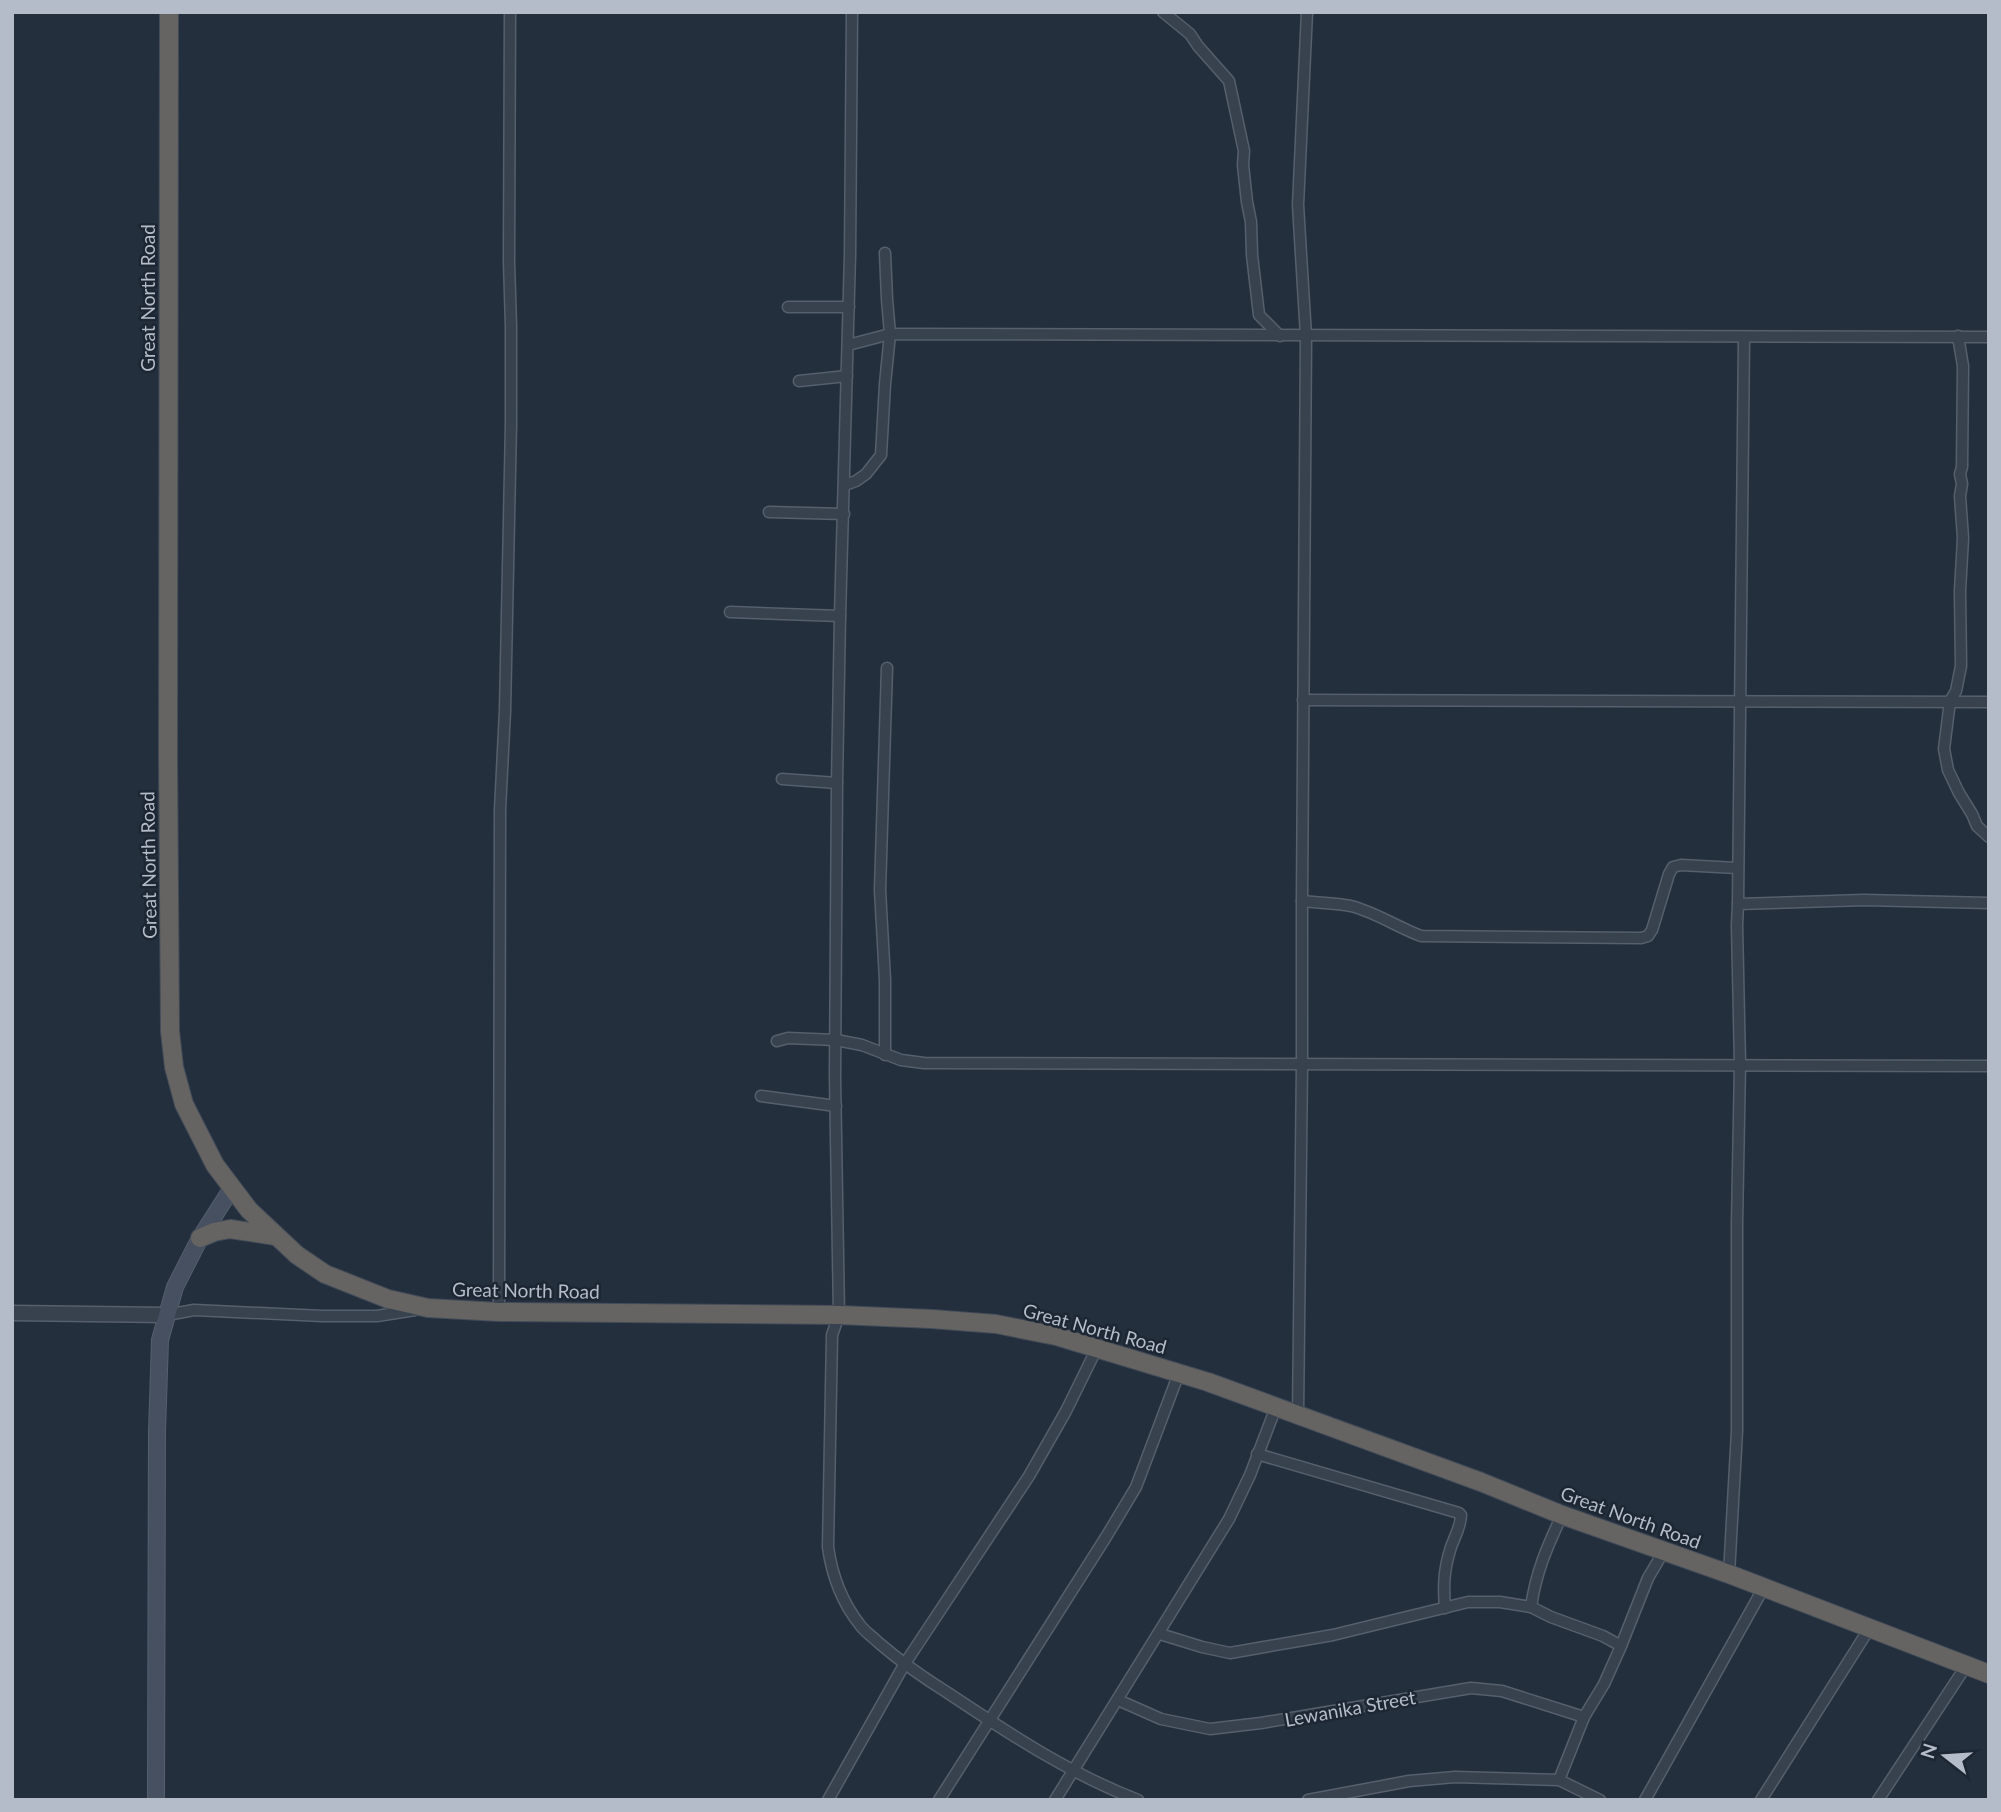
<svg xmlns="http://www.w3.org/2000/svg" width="2001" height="1812" font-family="Lato,sans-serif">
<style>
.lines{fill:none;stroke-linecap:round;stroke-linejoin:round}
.minor-casing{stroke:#565f6c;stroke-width:13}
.tertiary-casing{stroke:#565f6c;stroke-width:17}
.secondary-casing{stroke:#565f6c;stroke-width:18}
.trunk-casing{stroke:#434c59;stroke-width:20}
.minor{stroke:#38414e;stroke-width:10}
.tertiary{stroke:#38414e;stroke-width:14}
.secondary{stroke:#465061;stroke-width:16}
.trunk{stroke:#656462;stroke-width:18}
.labels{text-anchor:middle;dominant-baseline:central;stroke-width:5;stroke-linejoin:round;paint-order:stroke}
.street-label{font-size:19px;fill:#b4bcc9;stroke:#1d2633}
</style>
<rect width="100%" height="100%" fill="#242f3e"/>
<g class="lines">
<g class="minor-casing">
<g id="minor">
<path d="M852 12 850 255 840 616 837 783 835 1077 839 1315 832 1335 828 1547C832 1576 841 1601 860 1625 865 1632 873 1637 879 1643 901 1662 924 1678 948 1693 1008 1733 1070 1774 1138 1800"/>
<polyline points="1163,12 1190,34 1198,46 1229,81 1244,151 1243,165 1247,202 1251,222 1252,255 1259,315 1280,336"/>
<polyline points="788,307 849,307"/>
<polyline points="1958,336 1963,366 1962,467 1960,474 1962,484 1960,496 1963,538 1960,591 1961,666 1956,691 1950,701 1944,749 1948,770 1959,793 1972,814 1977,826 1989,837"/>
<polyline points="848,345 890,334 1989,337"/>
<polyline points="799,381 847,376"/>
<polyline points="845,485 856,481 866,474 881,455 885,384 890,334 887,299 885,253"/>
<polyline points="769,512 844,514"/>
<polyline points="730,612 840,616"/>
<polyline points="1303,700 1989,702"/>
<polyline points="782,779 837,783"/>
<path d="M1302 901C1318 903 1335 903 1351 906 1375 912 1397 927 1421 936L1641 938 1648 936 1652 930 1669 874 1673 867 1681 865 1737 868"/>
<polyline points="1738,904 1744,338"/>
<polyline points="777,1041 788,1038 836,1040 862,1045 901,1060 924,1063 1989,1066"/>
<polyline points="885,1055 885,980 880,890 887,668"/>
<polyline points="761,1096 836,1106"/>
<polyline points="499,1312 500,810 505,711 511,424 511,327 509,261 510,12"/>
<polyline points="167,1315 194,1310 322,1316 377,1316 415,1310"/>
<polyline points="1298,1415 1302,1065 1302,901 1306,336 1298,205 1307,12"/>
<path d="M1257 1454 1459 1513 1461 1515C1461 1526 1455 1536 1451 1547 1444 1569 1443 1584 1445 1608"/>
<polyline points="1729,1574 1737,1431 1737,1224 1740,1064 1737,925 1738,904 1864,900 1989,903"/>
<path d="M1531 1607C1536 1572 1547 1547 1562 1515"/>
<polyline points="1160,1634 1202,1647 1230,1653 1333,1635 1468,1602 1500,1602 1531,1607 1551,1617 1603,1636 1621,1646 1604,1684 1584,1717 1559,1780"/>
<polyline points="1621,1646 1648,1578 1664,1551"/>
<polyline points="1118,1700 1161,1719 1210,1729 1261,1723 1471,1688 1502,1691 1584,1717"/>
<polyline points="828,1800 904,1665 1029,1476 1066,1411 1097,1348"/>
<polyline points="939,1800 1106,1537 1136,1487 1179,1373"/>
<polyline points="1055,1800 1229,1519 1250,1475 1276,1407"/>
<polyline points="1308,1800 1409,1781 1455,1777 1559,1780 1600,1800"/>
<polyline points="1645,1800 1764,1587"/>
<polyline points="1761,1800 1869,1629"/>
<polyline points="1878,1800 1966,1666"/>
</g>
</g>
<g class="tertiary-casing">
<polyline id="tertiary" points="12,1313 167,1315"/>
</g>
<g class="secondary-casing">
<polyline id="secondary" points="156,1800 157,1432 160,1340 175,1287 200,1238 232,1188"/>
</g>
<g class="trunk-casing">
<g id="trunk">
<polyline points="169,12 168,754 170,1031 174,1067 184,1104 215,1165 249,1210 297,1255 325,1274 388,1299 428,1308 499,1312 839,1315 932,1319 996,1324 1056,1336 1208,1382 1481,1482 1562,1515 1729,1574 1989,1674"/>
<polyline points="200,1238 214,1232 230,1229 276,1236"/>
</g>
</g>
<use href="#minor" class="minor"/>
<use href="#tertiary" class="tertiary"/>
<use href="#secondary" class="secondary"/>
<use href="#trunk" class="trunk"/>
</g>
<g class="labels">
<g class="street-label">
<text transform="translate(147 298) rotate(-90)">Great North Road</text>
<text transform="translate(148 865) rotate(-91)">Great North Road</text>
<text transform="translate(526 1290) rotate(1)">Great North Road</text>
<text transform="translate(1095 1328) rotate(15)">Great North Road</text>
<text transform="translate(1631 1517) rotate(20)">Great North Road</text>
<text transform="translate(1350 1708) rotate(-10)">Lewanika Street</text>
</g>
</g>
<rect width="2001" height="1812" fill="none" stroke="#b4bcc9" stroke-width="28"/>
<g transform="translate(1945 1756) rotate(287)" stroke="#1d2633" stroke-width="5" paint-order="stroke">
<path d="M0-5L12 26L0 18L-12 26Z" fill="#b4bcc9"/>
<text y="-10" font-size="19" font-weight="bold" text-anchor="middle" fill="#b4bcc9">N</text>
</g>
</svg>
